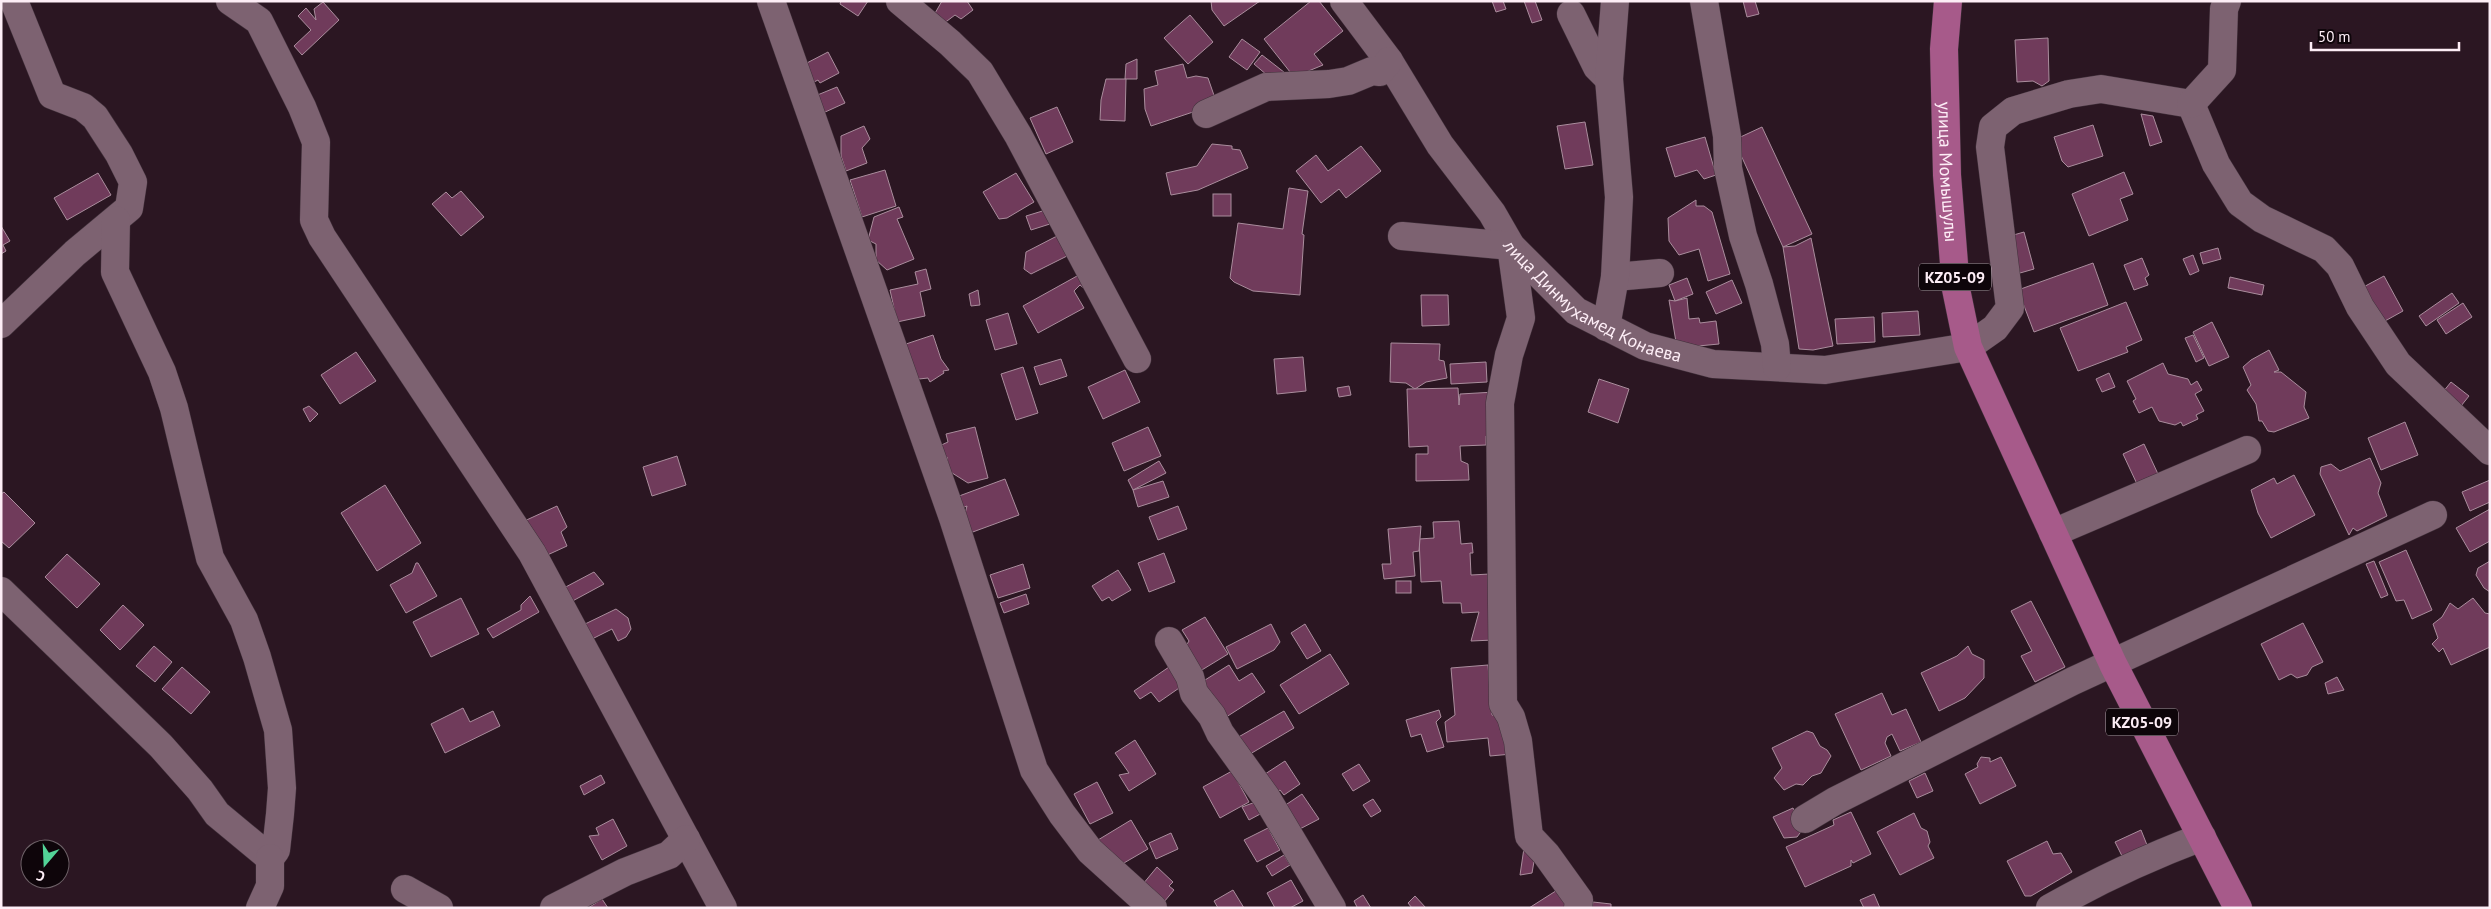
<svg xmlns="http://www.w3.org/2000/svg" width="2491" height="909" font-family="'PT Sans',sans-serif">
<style>
.building{fill:#703b5b;stroke:#aa8d9d}
.lines{fill:none;stroke-linecap:round;stroke-linejoin:round}
.minor-casing{stroke:#41313b;stroke-width:29}
.major-casing{stroke:#41313b;stroke-width:29}
.minor{stroke:#7d6271;stroke-width:28}
.major{stroke:#a75a8a;stroke-width:28}
.labels{text-anchor:middle;dominant-baseline:central;stroke-width:4;stroke-linejoin:round;paint-order:stroke}
.shield{fill:#0e050a;stroke:#b5a7af;stroke-width:1}
.shield-label{font-size:16px;font-weight:bold;fill:#fdedf6}
.street-label{font-size:18px;fill:#fdedf6;stroke:#0e050a}
</style>
<rect width="100%" height="100%" fill="#2b1622"/>
<g class="building">
<polygon points="841,1 868,1 858,16 840,4"/>
<polygon points="942,1 967,1 973,10 961,19 955,15 939,27 930,22"/>
<polygon points="1211,1 1260,1 1224,26 1212,10"/>
<polygon points="1311,1 1319,1 1343,31 1314,54 1323,65 1294,77 1264,39"/>
<polygon points="1492,1 1503,1 1506,9 1496,12"/>
<polygon points="1524,1 1535,1 1542,20 1532,23"/>
<polygon points="1743,1 1755,1 1759,14 1747,17"/>
<polygon points="323,2 339,20 302,55 294,46 311,30 298,16 306,8 316,20 314,9"/>
<polygon points="1190,15 1213,42 1188,64 1164,38"/>
<polygon points="2048,38 2049,81 2042,86 2033,81 2017,82 2015,40"/>
<polygon points="1242,39 1260,52 1247,70 1229,57"/>
<polygon points="828,52 839,73 820,83 818,80 812,83 803,65"/>
<polygon points="1262,55 1289,76 1274,81 1254,64"/>
<polygon points="1137,59 1137,79 1125,79 1126,64"/>
<polygon points="1183,64 1187,78 1196,76 1208,78 1217,104 1151,126 1145,109 1144,89 1158,85 1155,71"/>
<polygon points="1106,79 1126,79 1125,121 1100,120 1101,100"/>
<polygon points="837,87 845,103 823,113 815,96"/>
<polygon points="1057,107 1073,142 1046,154 1030,118"/>
<polygon points="2141,114 2153,116 2162,142 2150,146"/>
<polygon points="1585,122 1593,165 1565,169 1557,126"/>
<polygon points="2093,125 2103,156 2068,167 2062,161 2054,137"/>
<polygon points="864,126 870,139 862,148 867,163 846,171 841,156 841,136"/>
<polygon points="1762,127 1812,234 1783,247 1734,140"/>
<polygon points="1705,137 1716,175 1704,179 1697,170 1675,177 1666,148"/>
<polygon points="1212,144 1232,146 1232,149 1240,150 1248,168 1198,190 1171,195 1166,173 1197,166"/>
<polygon points="1361,146 1381,171 1346,198 1339,189 1321,203 1296,171 1316,155 1328,171"/>
<polygon points="885,170 896,206 862,217 850,180"/>
<polygon points="2124,172 2133,194 2120,199 2128,220 2089,236 2072,194"/>
<polygon points="98,173 111,195 67,220 54,198"/>
<polygon points="1016,173 1034,202 1007,218 999,219 983,192"/>
<polygon points="1289,188 1308,191 1302,234 1304,235 1300,295 1253,291 1234,282 1230,278 1238,223 1283,229"/>
<polygon points="461,191 484,217 461,236 432,204 446,192 452,198"/>
<rect x="1213" y="194" width="18" height="22"/>
<polygon points="1696,200 1696,206 1704,206 1712,212 1730,274 1708,281 1699,249 1679,255 1669,241 1668,218"/>
<polygon points="899,207 903,217 897,219 914,259 887,270 876,260 876,244 868,240 874,217"/>
<polygon points="1049,209 1053,223 1031,230 1026,216"/>
<polygon points="1,226 10,241 3,245 6,251 1,254"/>
<polygon points="2024,232 2034,269 2020,273 2010,236"/>
<polygon points="1057,236 1067,256 1031,274 1024,269 1026,252"/>
<polygon points="1811,238 1833,346 1813,350 1799,349 1783,247 1795,246"/>
<polygon points="2218,248 2221,259 2203,264 2200,253"/>
<polygon points="2193,255 2199,271 2190,275 2183,259"/>
<polygon points="2142,258 2149,275 2145,278 2148,285 2134,290 2124,265"/>
<polygon points="2093,263 2108,305 2034,332 2018,290"/>
<polygon points="926,269 931,289 920,292 925,316 897,322 890,290 918,284 915,272"/>
<polygon points="1086,271 1085,289 1080,285 1074,291 1084,308 1038,333 1023,306"/>
<polygon points="2384,276 2403,311 2376,326 2356,291"/>
<polygon points="2230,277 2264,285 2262,295 2228,288"/>
<polygon points="1687,278 1693,294 1675,301 1669,285"/>
<polygon points="1732,280 1742,303 1716,314 1706,292"/>
<polygon points="978,290 980,305 971,306 969,294"/>
<polygon points="2452,293 2459,303 2426,326 2419,316"/>
<polygon points="1421,295 1448,295 1449,325 1422,326"/>
<polygon points="1687,298 1689,319 1699,318 1700,323 1716,321 1719,344 1677,348 1669,300 1675,301"/>
<polygon points="2126,302 2142,340 2126,347 2128,352 2078,371 2060,328"/>
<polygon points="2463,303 2472,317 2446,334 2437,320"/>
<polygon points="1918,311 1920,335 1883,337 1882,313"/>
<polygon points="1008,313 1017,344 995,350 986,320"/>
<polygon points="1874,317 1875,342 1837,344 1835,319"/>
<polygon points="2212,322 2229,357 2209,366 2193,332"/>
<polygon points="933,335 941,359 949,370 943,371 944,373 930,382 928,378 919,379 914,372 906,344"/>
<polygon points="2193,335 2204,358 2196,362 2185,338"/>
<polygon points="1391,343 1440,344 1439,360 1444,361 1447,378 1426,382 1415,389 1406,383 1390,382"/>
<polygon points="2269,350 2279,370 2274,372 2281,372 2306,392 2304,407 2309,418 2274,432 2268,431 2262,421 2259,421 2256,404 2247,390 2251,385 2243,367 2251,360"/>
<polygon points="356,352 376,381 340,404 321,375"/>
<polygon points="1303,357 1306,391 1277,394 1274,359"/>
<polygon points="1061,359 1067,376 1040,385 1034,367"/>
<polygon points="1486,362 1487,382 1451,384 1450,364"/>
<polygon points="2163,363 2168,374 2188,379 2191,385 2197,381 2202,390 2195,394 2204,411 2196,415 2198,419 2183,426 2181,422 2175,425 2159,421 2152,407 2139,413 2133,401 2136,399 2127,381"/>
<polygon points="1023,367 1038,413 1016,420 1001,374"/>
<polygon points="1125,370 1140,402 1103,419 1088,387"/>
<polygon points="2109,373 2115,387 2102,392 2096,379"/>
<polygon points="1599,379 1629,389 1618,423 1588,412"/>
<polygon points="2451,382 2469,396 2457,411 2439,397"/>
<polygon points="1349,386 1351,395 1339,397 1337,388"/>
<polygon points="1458,388 1459,405 1460,394 1495,392 1496,436 1486,436 1486,445 1460,446 1461,461 1468,464 1469,480 1416,481 1416,454 1428,454 1428,446 1409,447 1407,389"/>
<polygon points="309,406 318,414 310,422 303,409"/>
<polygon points="2405,422 2418,455 2381,470 2368,438"/>
<polygon points="975,427 988,478 968,483 949,471 947,457 938,458 937,447 948,442 946,434"/>
<polygon points="1148,427 1161,456 1124,471 1112,443"/>
<polygon points="2144,444 2158,474 2137,484 2123,454"/>
<polygon points="677,456 686,485 652,496 643,467"/>
<polygon points="2370,458 2381,483 2378,493 2387,516 2357,531 2353,528 2349,535 2320,474 2321,467 2331,464 2340,471"/>
<polygon points="1159,461 1166,473 1133,490 1128,480"/>
<polygon points="2294,475 2315,515 2271,538 2258,513 2251,490 2274,478 2277,484"/>
<polygon points="1005,479 1019,515 970,533 964,517 967,506 955,511 951,499"/>
<polygon points="2490,480 2490,502 2470,511 2462,492"/>
<polygon points="1163,481 1169,497 1138,507 1133,490"/>
<polygon points="385,485 421,543 377,571 341,513"/>
<polygon points="4,492 35,523 9,548 1,541 1,494"/>
<polygon points="557,506 567,527 561,532 567,546 543,557 520,523"/>
<polygon points="1178,506 1187,529 1158,540 1149,517"/>
<polygon points="2490,509 2490,541 2470,552 2456,528"/>
<polygon points="1459,521 1461,544 1472,543 1473,553 1470,553 1471,575 1490,574 1494,640 1471,641 1479,612 1462,613 1461,603 1443,603 1441,581 1421,582 1419,539 1434,538 1433,522"/>
<polygon points="1421,526 1419,551 1413,552 1415,576 1384,579 1382,564 1391,564 1388,529"/>
<polygon points="2406,550 2432,610 2412,619 2404,600 2396,601 2379,562"/>
<polygon points="1164,553 1175,582 1149,592 1138,563"/>
<polygon points="67,554 100,584 77,608 45,577"/>
<polygon points="2374,561 2388,595 2381,598 2366,564"/>
<polygon points="2490,561 2490,592 2484,588 2476,575 2478,568"/>
<polygon points="416,563 418,563 437,596 406,613 390,585 412,573"/>
<polygon points="1023,564 1030,588 998,598 990,575"/>
<polygon points="1118,570 1131,590 1112,601 1109,597 1102,601 1092,586"/>
<polygon points="594,572 604,584 567,604 560,590"/>
<rect x="1396" y="581" width="15" height="12"/>
<polygon points="1026,594 1029,604 1004,613 1000,603"/>
<polygon points="530,596 539,612 493,638 487,629 521,610 521,605"/>
<polygon points="461,598 479,634 431,657 413,622"/>
<polygon points="2473,598 2485,613 2490,614 2490,647 2451,665 2443,648 2439,652 2432,644 2438,638 2433,624 2442,617 2450,603 2458,609"/>
<polygon points="2031,601 2065,667 2035,682 2021,656 2032,651 2011,611"/>
<polygon points="123,605 144,625 120,650 100,630"/>
<polygon points="616,609 628,618 631,629 626,637 618,641 612,629 590,640 583,625"/>
<polygon points="1205,617 1228,654 1192,676 1184,649 1189,641 1182,630"/>
<polygon points="2303,623 2323,662 2312,667 2307,675 2297,678 2291,674 2279,680 2261,644"/>
<polygon points="1271,624 1280,642 1274,650 1237,669 1226,647"/>
<polygon points="1305,624 1321,651 1307,659 1291,633"/>
<polygon points="154,646 172,662 155,682 136,666"/>
<polygon points="1968,646 1972,654 1984,660 1984,678 1965,698 1939,711 1921,673 1957,656"/>
<polygon points="1330,654 1349,684 1299,714 1280,685"/>
<polygon points="1229,665 1239,681 1252,673 1265,692 1220,721 1197,685"/>
<polygon points="1488,665 1492,715 1508,719 1512,754 1490,756 1488,738 1447,742 1445,722 1455,715 1451,668"/>
<polygon points="182,667 210,692 191,714 162,689"/>
<polygon points="1169,667 1182,686 1159,702 1151,692 1140,699 1134,691"/>
<polygon points="2337,677 2344,690 2328,694 2325,683"/>
<polygon points="1882,693 1892,715 1906,709 1921,742 1900,751 1892,734 1887,737 1885,743 1891,756 1861,770 1835,714"/>
<polygon points="463,708 470,722 493,711 500,726 445,753 431,724"/>
<polygon points="1439,710 1441,717 1436,722 1444,747 1427,752 1421,734 1411,737 1406,720"/>
<polygon points="1284,711 1294,728 1245,757 1235,739"/>
<polygon points="1807,731 1813,733 1820,746 1827,750 1831,756 1821,773 1812,776 1803,785 1796,784 1784,790 1774,778 1782,768 1772,748"/>
<polygon points="1135,740 1156,774 1129,791 1119,775 1129,773 1115,753"/>
<polygon points="1981,757 1990,758 1990,762 2001,757 2016,786 1980,804 1965,774 1978,767 1977,764"/>
<polygon points="1285,761 1300,784 1284,795 1280,790 1271,796 1259,778"/>
<polygon points="1359,764 1370,781 1353,791 1342,774"/>
<polygon points="1232,771 1249,802 1220,818 1203,787"/>
<polygon points="1925,773 1933,791 1917,798 1909,781"/>
<polygon points="601,775 605,783 584,795 580,786"/>
<polygon points="1097,782 1113,813 1090,824 1074,794"/>
<polygon points="1302,794 1319,819 1296,831 1281,808"/>
<polygon points="1373,799 1381,811 1371,817 1363,805"/>
<polygon points="1258,801 1264,812 1249,820 1242,807"/>
<polygon points="1793,808 1803,829 1797,837 1784,838 1773,817"/>
<polygon points="1851,812 1871,854 1853,863 1851,860 1851,866 1805,887 1786,847 1834,825 1833,820"/>
<polygon points="1914,813 1921,828 1927,831 1930,842 1928,846 1934,858 1900,875 1877,832"/>
<polygon points="613,819 627,846 602,860 589,836 599,835 596,828"/>
<polygon points="1131,820 1148,849 1117,867 1093,843"/>
<polygon points="1268,828 1280,850 1257,862 1244,840"/>
<polygon points="2141,830 2147,845 2122,856 2115,842"/>
<polygon points="1171,833 1178,849 1156,859 1149,843"/>
<polygon points="2047,841 2053,854 2061,853 2072,872 2031,896 2025,896 2007,861"/>
<polygon points="1524,848 1536,850 1532,873 1520,875"/>
<polygon points="1284,855 1290,865 1272,876 1266,866"/>
<polygon points="1157,867 1173,882 1169,886 1174,890 1164,902 1143,884"/>
<polygon points="1291,880 1303,901 1290,908 1275,908 1267,893"/>
<polygon points="1562,887 1572,903 1565,908 1529,908"/>
<polygon points="1233,890 1244,908 1218,908 1214,901"/>
<polygon points="1874,894 1880,908 1864,908 1860,900"/>
<polygon points="1363,895 1371,908 1356,908 1357,907 1354,901"/>
<polygon points="1415,896 1426,908 1412,908 1408,903"/>
<polygon points="602,899 608,908 588,908"/>
<polygon points="1593,902 1611,904 1611,908 1592,908"/>
</g>
<g class="lines">
<g class="minor-casing">
<g id="minor">
<polyline points="230,1 259,21 302,107 316,142 314,220 322,237 532,553 723,908"/>
<polyline points="771,1 953,518 1034,770 1062,814 1090,851 1153,908"/>
<polyline points="900,1 950,43 980,72 1018,135 1137,359"/>
<path id="s1" d="M1344 1 1389 61 1440 145 1492 213 1511 246 1576 311 1645 346 1713 364 1825 370 1968 347 1995 328 2010 308 1990 147 1993 127 2013 111 2069 94 2101 89 2191 104 2216 164 2240 203 2262 219 2324 249 2340 266 2360 307 2398 364 2490 451"/>
<polyline points="1704,1 1727,136 1728,168 1743,236 1759,284 1775,344 1777,367"/>
<polyline points="1571,14 1597,67 1609,79"/>
<polyline points="2191,104 2222,70 2224,9 2227,1"/>
<polyline points="1206,114 1266,87 1329,84 1348,81 1372,71 1380,72 1389,61"/>
<polyline points="1402,236 1511,246 1521,318 1509,355 1500,403 1503,704 1511,717 1518,741 1529,836 1546,854 1579,900 1578,908"/>
<polyline points="1615,277 1660,273"/>
<polyline points="1,324 75,253 129,208 133,182 119,154 95,117 83,107 52,95 14,1"/>
<polyline points="1606,327 1615,277 1619,197 1609,79 1615,1"/>
<polyline points="2053,533 2247,450"/>
<polyline points="1,591 161,746 200,790 217,814 270,858 276,850 280,814 282,788 278,730 257,657 244,620 210,558 174,408 162,372 115,272 116,220"/>
<polyline points="1169,641 1190,677 1194,693 1212,716 1220,733 1266,797 1332,908"/>
<polyline points="1805,819 1835,801 2073,681 2433,515"/>
<polyline points="405,889 439,908"/>
<polyline points="260,908 270,886 270,858"/>
<polyline points="554,908 625,872 669,855 686,839"/>
<path d="M2050 908C2099 880 2149 857 2202 837"/>
</g>
</g>
<g class="major-casing">
<g id="major">
<path id="s2" d="M1948 1 1944 49 1947 175 1956 289 1968 347 2113 664 2238 908"/>
</g>
</g>
<use href="#minor" class="minor"/>
<use href="#major" class="major"/>
</g>
<g class="labels">
<g class="shield">
<rect x="1919" y="263.5" width="72" height="27" rx="4"/>
<rect x="2106" y="708.5" width="72" height="27" rx="4"/>
</g>
<g class="shield-label">
<text x="1955" y="277">KZ05-09</text>
<text x="2142" y="722">KZ05-09</text>
</g>
<g class="street-label">
<text stroke="none"><textPath href="#s2" startOffset="171">улица Момышулы</textPath></text>
<text stroke="none"><textPath href="#s1" startOffset="398">лица Динмухамед Конаева</textPath></text>
</g>
</g>
<rect width="2491" height="909" fill="none" stroke="#fdedf6" stroke-width="5"/>
<g transform="translate(45 864) rotate(199)"><circle r="24" fill="#0e050a" stroke="#6e6268"/>
<path d="M0-4L9 19L0 12L-9 19Z" fill="#52d397"/>
<text y="-8" font-size="14" font-weight="bold" text-anchor="middle" fill="#fdedf6">С</text>
</g>
<path d="M2311 42v8h148v-8" fill="none" stroke="#fdedf6" stroke-width="2.5"/>
<text x="2318" y="42" font-size="15" fill="#fdedf6" stroke="#0e050a" stroke-width="4" paint-order="stroke">50 m</text>
</svg>
